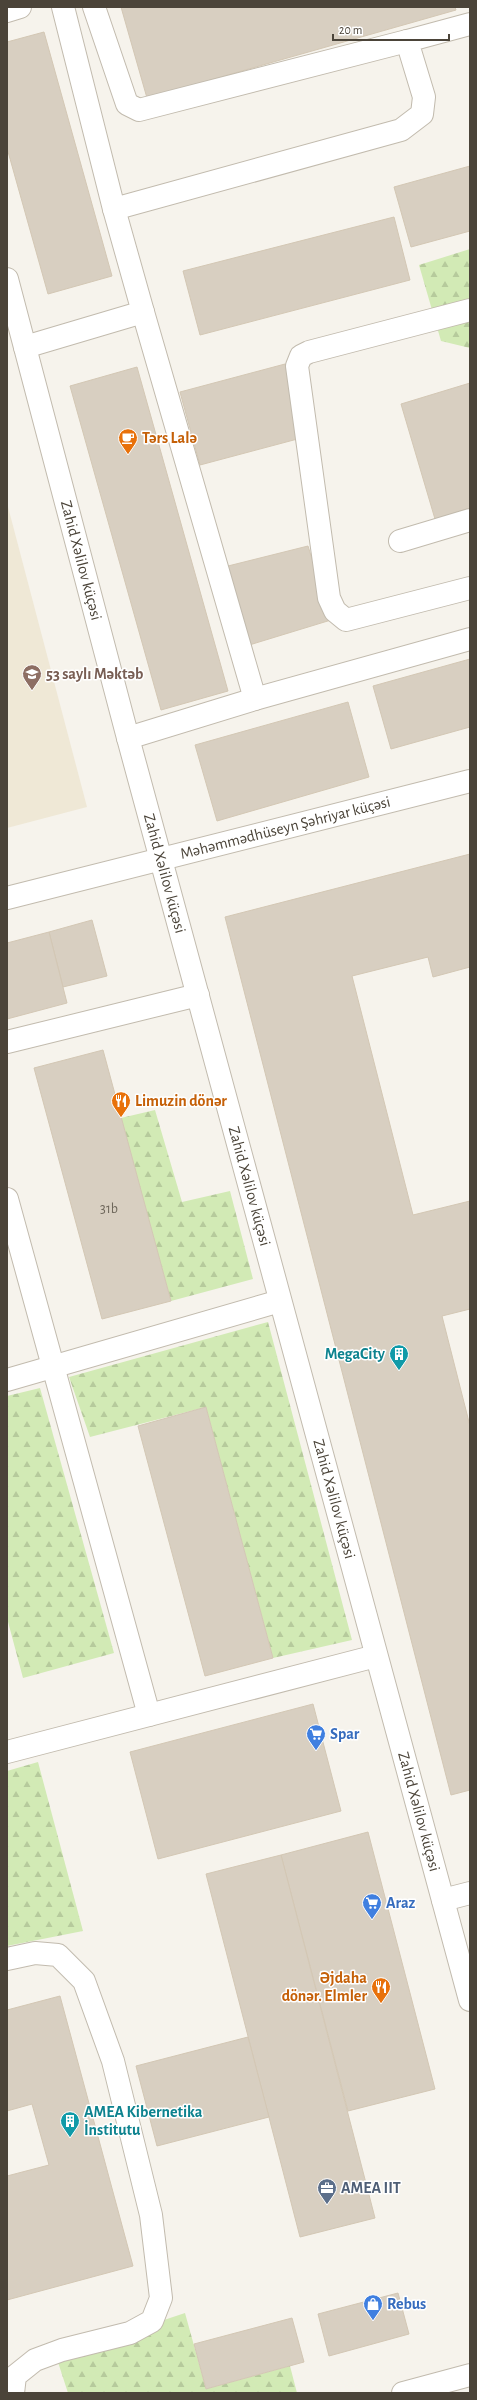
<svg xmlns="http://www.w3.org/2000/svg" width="477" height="2400" font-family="'Alegreya Sans',sans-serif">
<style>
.education{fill:#efe8d6}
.forest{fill:url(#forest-firs)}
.building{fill:#d8cfc1;stroke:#d3c7b4}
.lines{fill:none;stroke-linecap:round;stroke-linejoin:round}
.minor-casing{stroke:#c2bbae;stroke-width:24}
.minor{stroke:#fff;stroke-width:22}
.labels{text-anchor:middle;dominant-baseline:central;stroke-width:3;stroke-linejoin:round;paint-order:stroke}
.number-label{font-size:14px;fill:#6e675b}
.food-label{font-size:16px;font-weight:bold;fill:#c56008;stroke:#fff;text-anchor:start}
.street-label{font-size:16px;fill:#4b4439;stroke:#fff}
.education-label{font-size:16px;font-weight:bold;fill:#785e54;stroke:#fff;text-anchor:start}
.culture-label{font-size:16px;font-weight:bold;fill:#0d838f;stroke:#fff;text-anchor:end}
.shop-label{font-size:16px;font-weight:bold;fill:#366cbe;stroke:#fff;text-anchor:start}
.service-label{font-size:16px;font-weight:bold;fill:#4e5e75;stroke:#fff;text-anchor:start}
</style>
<defs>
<pattern id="forest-firs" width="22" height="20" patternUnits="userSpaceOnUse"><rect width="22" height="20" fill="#d2eab5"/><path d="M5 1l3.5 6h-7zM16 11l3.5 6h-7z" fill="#b6ca9c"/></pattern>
</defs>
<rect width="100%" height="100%" fill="#f6f3ec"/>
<polygon class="education" points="7,503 87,807 7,828"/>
<g class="forest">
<polygon points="470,249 470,348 441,341 419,265"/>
<polygon points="155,1110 182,1202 230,1191 253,1279 171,1301 121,1118"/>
<polygon points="268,1322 352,1640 273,1658 206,1407 90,1437 69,1377"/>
<polygon points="40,1388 114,1653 23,1678 7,1618 7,1396"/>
<polygon points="38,1762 83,1931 7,1946 7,1771"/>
<polygon points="185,2313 206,2389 290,2366 297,2393 68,2393 56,2356"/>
</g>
<g class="building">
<polygon points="121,7 455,7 456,10 147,98"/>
<polygon points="44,32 112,276 48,294 7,148 7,42"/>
<polygon points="470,166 470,231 411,247 394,187"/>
<polygon points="394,217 410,280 200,335 183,271"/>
<polygon points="285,364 305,437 200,465 180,392"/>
<polygon points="137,367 228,691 161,710 70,386"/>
<polygon points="470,383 470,508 435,519 401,404"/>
<polygon points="308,546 331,620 246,646 224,567"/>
<polygon points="470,659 470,727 391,749 373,686"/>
<polygon points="348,702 369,777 217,821 195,745"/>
<polygon points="470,854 470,967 433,977 428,957 352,976 413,1215 470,1201 470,1309 442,1316 470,1426 470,1790 451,1795 225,917"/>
<polygon points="92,920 107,976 63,987 49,932"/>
<polygon points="49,932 67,1003 7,1019 7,943"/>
<polygon points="103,1050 171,1301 102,1319 34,1068"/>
<polygon points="206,1407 273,1658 205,1676 138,1426"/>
<polygon points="313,1704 341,1811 158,1859 130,1752"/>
<polygon points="368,1832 435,2089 348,2111 281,1855"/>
<polygon points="281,1855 375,2218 300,2237 206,1874"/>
<polygon points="60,1996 133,2266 7,2300 7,2176 49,2165 32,2104 7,2111 7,2010"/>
<polygon points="248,2037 269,2117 157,2146 136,2066"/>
<polygon points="398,2293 409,2334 329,2356 318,2314"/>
<polygon points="292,2318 304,2362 206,2389 194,2344"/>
</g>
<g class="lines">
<g class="minor-casing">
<g id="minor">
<polyline points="94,7 127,104 139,110 407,41"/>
<polyline points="7,11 20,7"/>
<polyline points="114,209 401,130 422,114 424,97 407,41 470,24"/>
<path id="s1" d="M7 279 128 738 470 2000"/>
<polyline points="470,310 309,352 301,356 297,366 329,598 335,611 346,620 470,588"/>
<polyline points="143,312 255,699"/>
<polyline points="25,347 143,312 114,209 63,7"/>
<polyline points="400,541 470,520"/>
<polyline points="128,738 255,699 470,639"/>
<path id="s2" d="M7 898 470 781"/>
<polyline points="7,1042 198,995"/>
<polyline points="7,1199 149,1715"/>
<polyline points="7,1380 280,1301"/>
<polyline points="7,1752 376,1656"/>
<polyline points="443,1900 470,1893"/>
<polyline points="7,1959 35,1953 58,1955 84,1981 113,2061 151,2215 161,2298 152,2321 130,2333 62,2350 35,2360 15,2376 13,2393"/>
<polyline points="403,2393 470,2375"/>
</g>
</g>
<use href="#minor" class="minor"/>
</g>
<defs>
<g id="cafe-pin" transform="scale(1)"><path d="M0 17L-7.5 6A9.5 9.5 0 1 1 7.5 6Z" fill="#e8710a" stroke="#fff"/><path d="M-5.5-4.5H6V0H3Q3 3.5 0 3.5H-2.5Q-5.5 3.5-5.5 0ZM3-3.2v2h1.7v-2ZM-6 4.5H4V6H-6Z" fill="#fff"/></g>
<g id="school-pin" transform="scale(1)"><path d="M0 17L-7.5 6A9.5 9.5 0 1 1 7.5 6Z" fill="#8d6e63" stroke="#fff"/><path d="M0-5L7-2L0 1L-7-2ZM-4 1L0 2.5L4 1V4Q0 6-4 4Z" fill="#fff"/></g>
<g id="restaurant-pin" transform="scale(1)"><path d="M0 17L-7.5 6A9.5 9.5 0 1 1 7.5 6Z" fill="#e8710a" stroke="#fff"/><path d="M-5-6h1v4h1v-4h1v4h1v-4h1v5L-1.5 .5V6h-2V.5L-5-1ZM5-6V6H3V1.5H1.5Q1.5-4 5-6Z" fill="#fff"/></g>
<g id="building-pin" transform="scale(1)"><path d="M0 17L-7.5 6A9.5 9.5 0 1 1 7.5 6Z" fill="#0f9aa8" stroke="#fff"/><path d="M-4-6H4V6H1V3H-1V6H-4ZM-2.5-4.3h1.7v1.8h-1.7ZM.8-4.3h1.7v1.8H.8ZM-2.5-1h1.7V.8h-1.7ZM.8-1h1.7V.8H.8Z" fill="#fff"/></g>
<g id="supermarket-pin" transform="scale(1)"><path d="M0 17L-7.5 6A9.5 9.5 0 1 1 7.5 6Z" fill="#3f7fe0" stroke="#fff"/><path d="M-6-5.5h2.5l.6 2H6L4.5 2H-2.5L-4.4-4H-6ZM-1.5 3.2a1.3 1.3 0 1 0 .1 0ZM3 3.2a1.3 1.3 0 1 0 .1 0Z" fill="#fff"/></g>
<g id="office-pin" transform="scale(1)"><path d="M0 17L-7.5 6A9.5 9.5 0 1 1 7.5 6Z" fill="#5c6f8a" stroke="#fff"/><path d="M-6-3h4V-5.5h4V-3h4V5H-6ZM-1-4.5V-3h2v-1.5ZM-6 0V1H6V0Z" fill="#fff"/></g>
<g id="shop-pin" transform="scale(1)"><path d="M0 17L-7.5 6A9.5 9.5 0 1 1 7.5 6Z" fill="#3f7fe0" stroke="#fff"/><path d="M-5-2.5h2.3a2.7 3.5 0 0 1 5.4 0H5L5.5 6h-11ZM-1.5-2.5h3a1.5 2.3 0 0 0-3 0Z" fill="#fff"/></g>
</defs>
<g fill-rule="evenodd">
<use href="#cafe-pin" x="128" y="438"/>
<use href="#school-pin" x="32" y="674"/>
<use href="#restaurant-pin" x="121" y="1101"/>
<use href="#building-pin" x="399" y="1354"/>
<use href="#supermarket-pin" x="316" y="1734"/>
<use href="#supermarket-pin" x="372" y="1903"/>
<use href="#restaurant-pin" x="381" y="1987"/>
<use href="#building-pin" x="70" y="2121"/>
<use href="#office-pin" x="327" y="2188"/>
<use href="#shop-pin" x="373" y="2304"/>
</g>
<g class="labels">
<g class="number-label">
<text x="109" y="1209">31b</text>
</g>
<g class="food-label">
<text x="142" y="438">Tərs Lalə</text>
<text x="135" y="1101">Limuzin dönər</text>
<text x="367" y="1978" text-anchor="end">Əjdaha<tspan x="367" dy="18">dönər. Elmler</tspan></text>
</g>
<g class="street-label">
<text stroke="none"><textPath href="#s1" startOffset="291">Zahid Xəlilov küçəsi</textPath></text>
<text stroke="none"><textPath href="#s2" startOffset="287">Məhəmmədhüseyn Şəhriyar küçəsi</textPath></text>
<text stroke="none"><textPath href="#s1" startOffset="615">Zahid Xəlilov küçəsi</textPath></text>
<text stroke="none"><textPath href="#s1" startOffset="939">Zahid Xəlilov küçəsi</textPath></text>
<text stroke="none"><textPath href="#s1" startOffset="1263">Zahid Xəlilov küçəsi</textPath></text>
<text stroke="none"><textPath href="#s1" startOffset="1587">Zahid Xəlilov küçəsi</textPath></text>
</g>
<g class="education-label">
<text x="46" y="674">53 saylı Məktəb</text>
</g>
<g class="culture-label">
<text x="385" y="1354">MegaCity</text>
<text x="84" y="2112" text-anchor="start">AMEA Kibernetika<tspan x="84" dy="18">İnstitutu</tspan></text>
</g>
<g class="shop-label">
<text x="330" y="1734">Spar</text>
<text x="386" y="1903">Araz</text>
<text x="387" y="2304">Rebus</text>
</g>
<g class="service-label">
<text x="341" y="2188">AMEA IIT</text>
</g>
</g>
<rect width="477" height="2400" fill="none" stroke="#4b4439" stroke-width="16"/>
<path d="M333 34v6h116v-6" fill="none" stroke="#4b4439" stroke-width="2"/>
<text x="339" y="34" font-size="12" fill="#4b4439" stroke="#ffffff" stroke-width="3" paint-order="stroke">20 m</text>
</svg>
